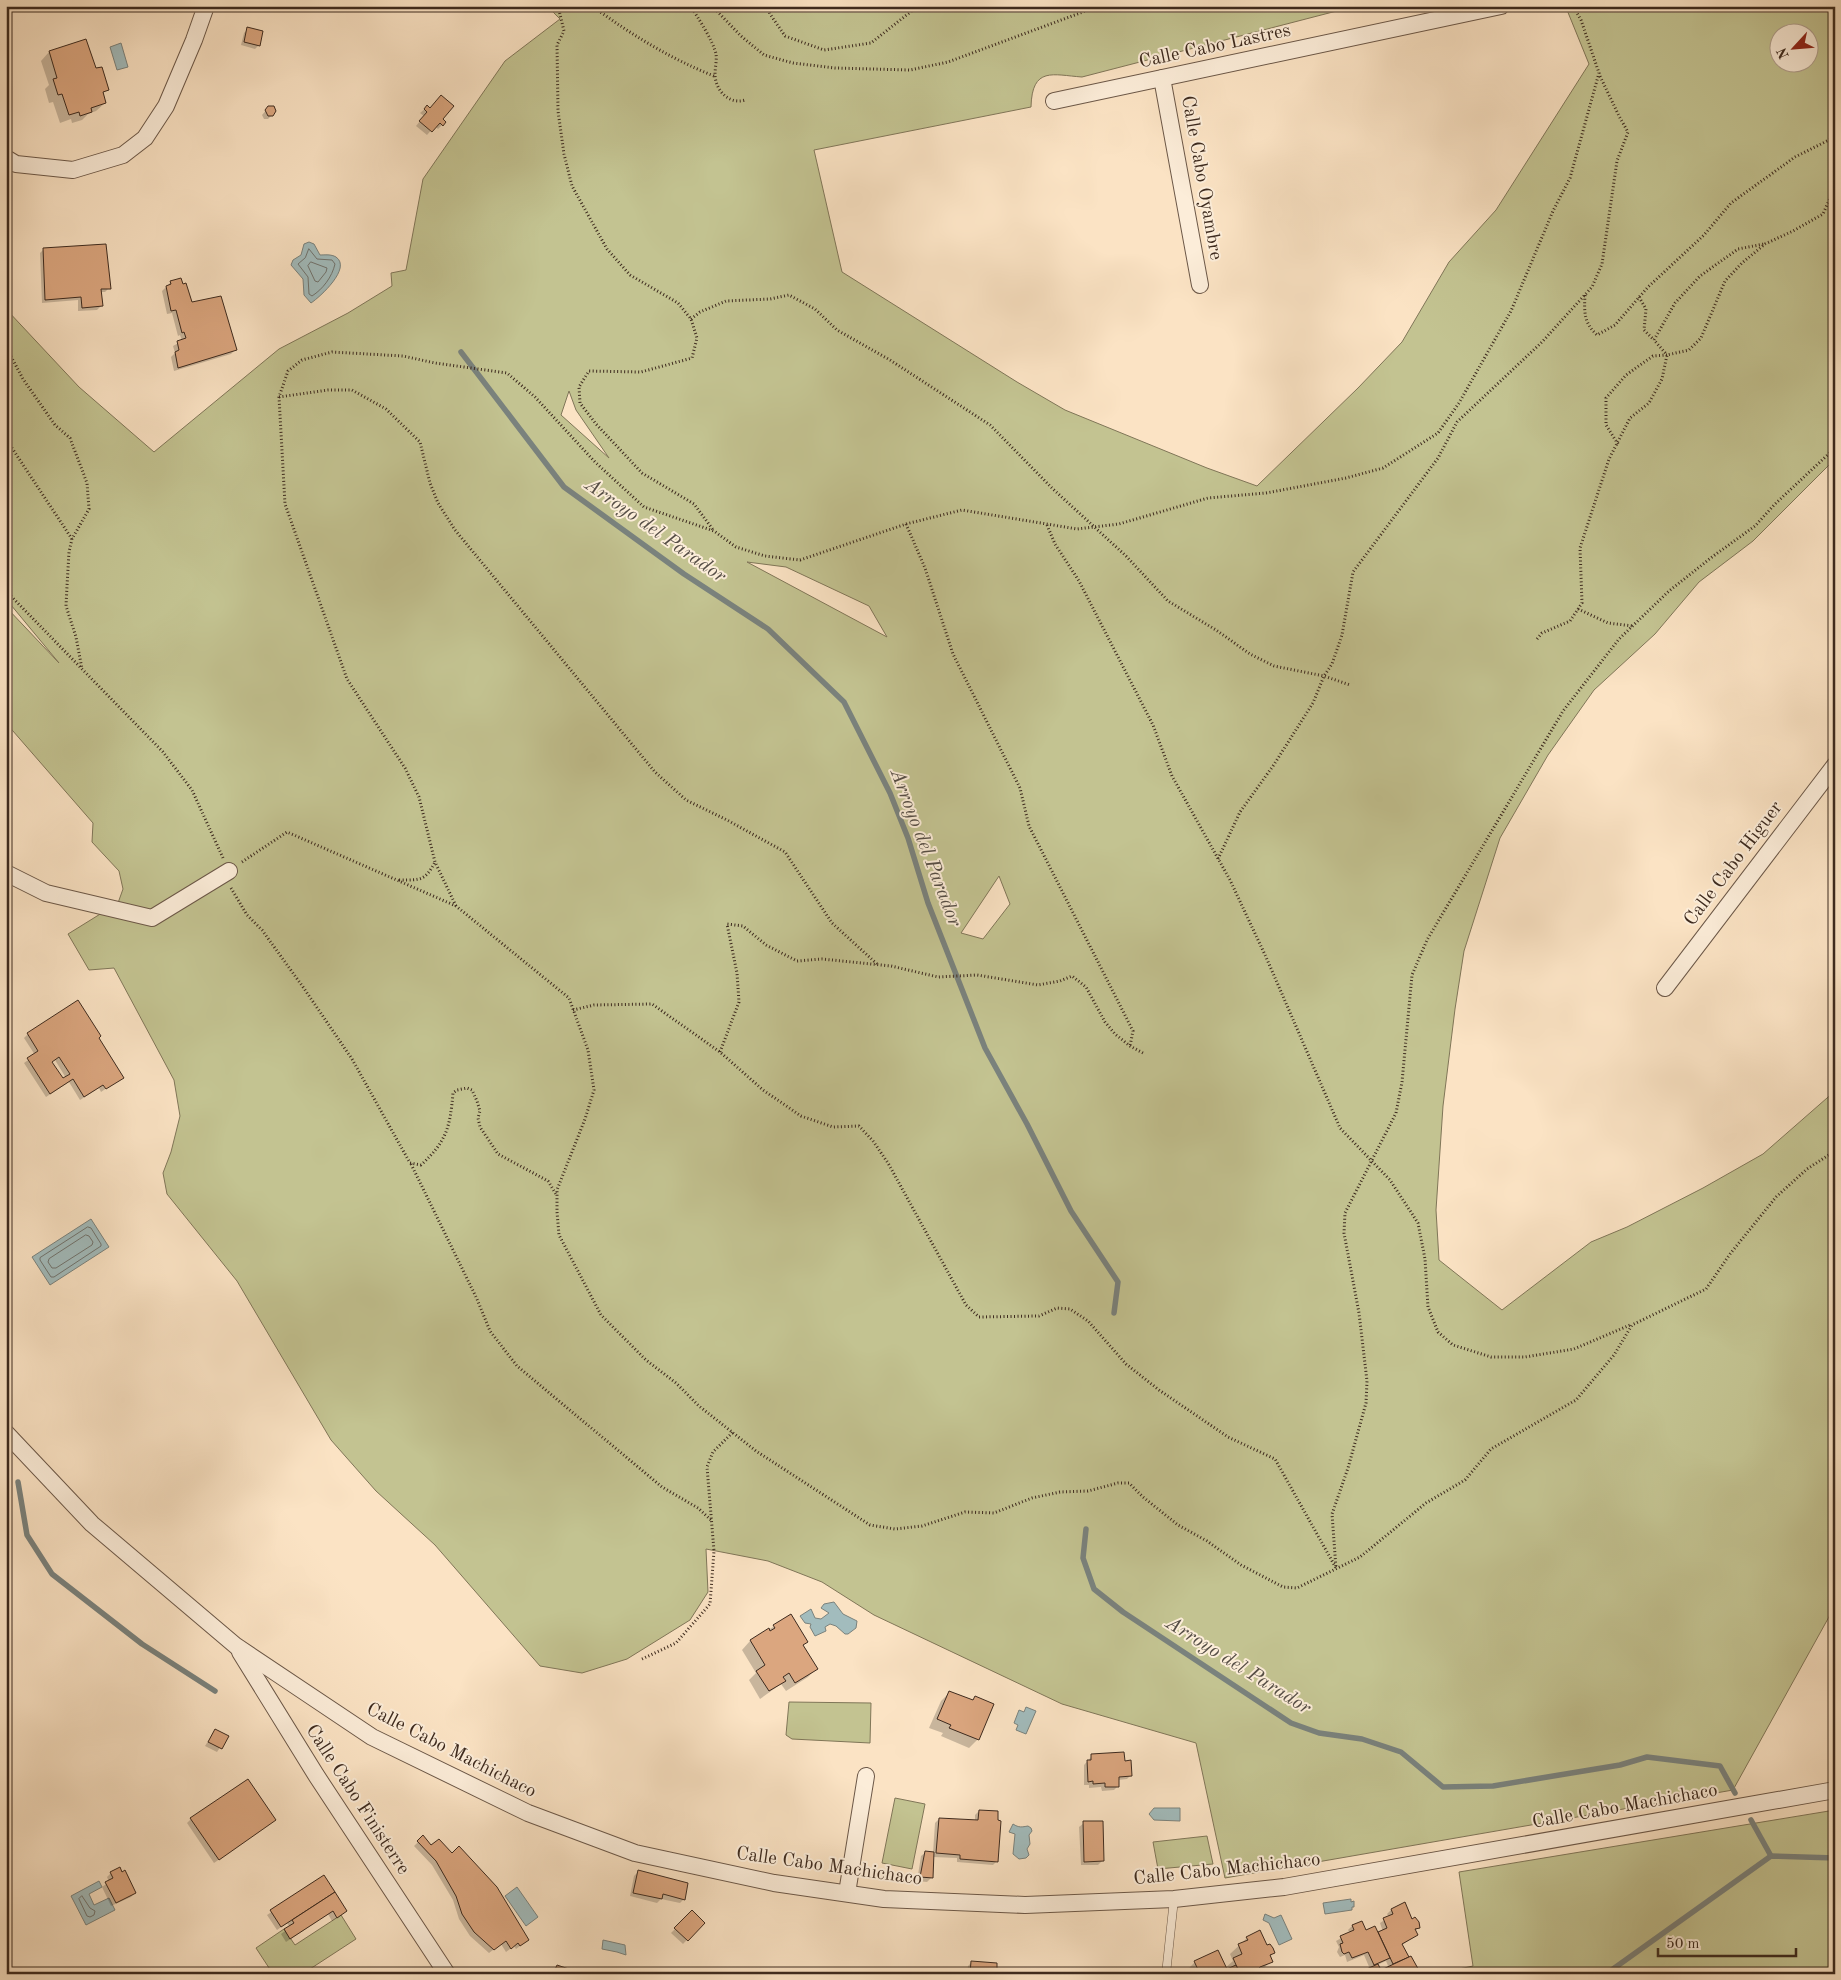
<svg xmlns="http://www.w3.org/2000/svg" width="1841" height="1980" font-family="'Old Standard TT',serif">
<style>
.green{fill:#c3c391;stroke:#807658;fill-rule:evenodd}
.water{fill:#a2bcbd;stroke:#7a827d}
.shadow{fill:#0003;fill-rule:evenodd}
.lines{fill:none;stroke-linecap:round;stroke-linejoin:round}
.shore{stroke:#70736e;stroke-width:1}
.stream{stroke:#7a827d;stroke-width:5.5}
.building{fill:#dba67f;stroke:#3d2a1e;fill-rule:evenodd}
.service-casing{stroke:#6c5848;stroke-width:9}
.minor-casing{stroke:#6c5848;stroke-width:18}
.path{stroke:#3d2a1e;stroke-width:3;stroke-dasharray:1 2.5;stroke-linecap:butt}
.service{stroke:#fcedd9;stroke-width:8}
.minor{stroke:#fcedd9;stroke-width:16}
.labels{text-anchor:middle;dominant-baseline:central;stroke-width:4;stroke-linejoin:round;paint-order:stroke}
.street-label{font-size:19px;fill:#3d2a1e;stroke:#fcedd9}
.water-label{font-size:20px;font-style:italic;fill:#564e46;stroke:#fcedd9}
</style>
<rect width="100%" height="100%" fill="#fbe3c4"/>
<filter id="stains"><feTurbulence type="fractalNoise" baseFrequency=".004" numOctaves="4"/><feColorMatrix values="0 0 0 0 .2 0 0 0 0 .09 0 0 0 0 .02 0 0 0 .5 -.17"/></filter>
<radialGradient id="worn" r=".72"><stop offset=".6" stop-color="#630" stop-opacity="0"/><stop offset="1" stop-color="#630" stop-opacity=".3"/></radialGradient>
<g class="green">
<path d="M547 6H1356L1082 77C1053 75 1032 66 1031 107L814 150 842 272 1017 382 1065 410 1207 468 1257 486 1358 388 1402 342 1449 262 1496 210 1589 64 1567 10 1559 6H1835V459L1753 541 1699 582 1655 634 1594 690 1548 755 1500 838 1464 951 1455 1009 1443 1106 1436 1210 1439 1260 1502 1310 1591 1242 1627 1227 1703 1188 1763 1154 1835 1091V1606L1733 1790 1225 1878 1196 1743 1062 1704 874 1615 822 1582 768 1561 706 1549 708 1592 690 1620 627 1659 582 1673 540 1666 435 1545 376 1491 331 1440 237 1281 167 1194 163 1173 171 1152 180 1116 174 1080 114 968 89 970 68 934 118 903 123 889 119 871 92 842 93 823 6 723V607L59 663 6 599V309L79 387 154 452 279 349 348 313 392 286 391 273 406 270 423 179 505 61 560 19ZM1778 32H1808V62H1778ZM569 391 576 410 609 458 561 415ZM747 562 786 567 869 606 887 637ZM999 876 1010 904 983 939 961 933Z"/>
<polygon points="789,1702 871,1703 870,1743 792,1739 786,1735"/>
<polygon points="895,1798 925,1804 912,1869 882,1863"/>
<polygon points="1835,1810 1835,1974 1460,1974 1459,1969 1473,1966 1459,1872"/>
<polygon points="1207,1836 1213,1864 1158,1869 1153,1842"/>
<polygon points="341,1915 356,1939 310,1969 312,1972 308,1974 273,1974 256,1948 284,1929 295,1945"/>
</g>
<g class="water">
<polygon points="121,43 128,67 117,70 110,47"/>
<path d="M309 242 314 244 320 255C325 255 331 254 336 257 352 268 320 297 311 303L304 295 303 279 291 265 293 260 301 255 304 244Z"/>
<polygon points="91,1219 109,1247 50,1285 32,1257"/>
<polygon points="834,1602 843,1614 857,1621 856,1628 848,1634 845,1634 836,1626 830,1624 825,1627 826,1631 815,1636 810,1627 811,1624 805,1623 800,1616 811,1609 815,1618 821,1619 829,1613 821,1608 824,1604"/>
<polygon points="1026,1707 1036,1711 1026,1734 1016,1730 1018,1725 1014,1723 1019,1710 1024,1712"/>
<polygon points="1154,1808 1180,1808 1180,1821 1154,1820 1149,1814"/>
<path d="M1013 1824C1019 1828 1022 1827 1028 1826L1031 1828 1032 1831 1029 1835 1030 1844 1027 1849 1029 1855 1026 1858 1019 1859 1013 1854 1015 1834 1009 1832Z"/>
<polygon points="99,1881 102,1887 89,1894 94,1905 109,1898 115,1910 86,1925 71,1896"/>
<polygon points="517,1887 538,1917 526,1926 505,1896"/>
<polygon points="1351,1899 1351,1902 1354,1901 1354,1907 1352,1907 1352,1910 1325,1914 1323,1903"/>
<polygon points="1265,1914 1274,1918 1281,1915 1292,1939 1279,1945 1269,1923 1263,1920"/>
<polygon points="603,1940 625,1945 626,1955 617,1952 602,1949"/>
</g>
<g class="shadow">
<polygon points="248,29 259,45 255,49 241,45 244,33"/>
<polygon points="49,52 95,70 107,89 102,94 105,103 96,111 88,114 82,120 72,123 71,119 60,123 53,102 49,103 45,89 49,85 41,61"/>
<polygon points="269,107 272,115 268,119 264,119 262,115"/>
<polygon points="427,107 441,119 442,125 438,129 435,126 427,135 416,126 424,116 420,113"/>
<polygon points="44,249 109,288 105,292 100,292 101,306 97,310 78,311 78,300 42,303 40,253"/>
<polygon points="171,282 235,350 231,354 174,371 171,357 175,353 173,346 182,341 180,335 178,336 172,313 167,314 162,291"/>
<path d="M28 1034 98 1038 123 1077 101 1092 99 1088 80 1100 69 1082 46 1097 24 1063 35 1055 24 1038ZM55 1060 66 1078 62 1080 51 1062Z"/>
<polygon points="791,1616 802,1646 816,1669 808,1677 786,1691 781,1684 760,1699 749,1680 756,1673 742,1650 750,1641"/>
<polygon points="950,1692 971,1701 975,1698 978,1739 969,1748 941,1736 943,1733 929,1728 941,1701"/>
<polygon points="215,1730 227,1737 217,1752 205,1746"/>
<polygon points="1092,1756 1124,1762 1131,1775 1127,1779 1118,1780 1118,1786 1114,1790 1102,1791 1101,1787 1089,1788 1089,1785 1084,1785 1084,1765"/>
<polygon points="979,1811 997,1861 993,1865 957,1862 957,1858 933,1857 931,1878 927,1882 917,1881 921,1856 926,1852 933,1853 935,1823 939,1819 975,1821 975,1815"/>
<polygon points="191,1819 275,1820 214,1863 187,1823"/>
<polygon points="1084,1823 1102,1861 1098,1865 1081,1865 1079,1827"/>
<polygon points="423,1837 528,1939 524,1943 516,1949 514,1946 506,1952 501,1944 489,1953 470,1936 459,1919 453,1900 432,1865 414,1846"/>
<polygon points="638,1872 684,1899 680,1903 661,1899 657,1903 630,1896 634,1876"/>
<polygon points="111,1873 135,1893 131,1897 111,1906 102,1887 109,1882 107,1877"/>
<polygon points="324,1877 346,1911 332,1921 328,1914 286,1942 281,1934 290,1927 287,1923 277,1930 267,1915"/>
<path d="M1391 1910 1412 1920 1419 1927 1415 1931 1417 1935 1402 1945 1408 1959 1420 1974H1361L1370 1969 1364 1955 1347 1962 1345 1955 1340 1957 1337 1952 1339 1947 1336 1941 1350 1933 1348 1930 1352 1926 1361 1922 1366 1932 1378 1934 1383 1932 1380 1923 1389 1917 1387 1914ZM1386 1961 1389 1968 1380 1971 1377 1965Z"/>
<polygon points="692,1912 703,1923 683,1944 671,1933"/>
<polygon points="1247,1938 1266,1946 1273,1953 1270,1957 1271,1961 1258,1974 1187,1974 1186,1971 1195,1962 1225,1968 1233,1961 1230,1954"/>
<polygon points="972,1962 995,1974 967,1974 968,1966"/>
</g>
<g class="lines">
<g class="shore">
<path d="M309 249 317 259 332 260 335 264C332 277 323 289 312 296L309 294 308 277 298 264 305 258Z"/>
<polygon points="311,262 327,268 326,272 318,282 315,281 308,266"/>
<polygon points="88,1227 91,1228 101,1244 101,1246 54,1277 51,1277 40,1260 40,1258"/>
<polygon points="86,1235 89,1236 93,1242 92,1245 56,1268 52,1268 48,1262 49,1259"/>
<polygon points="82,1896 90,1908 95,1911 94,1915 90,1917 87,1916 79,1899"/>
</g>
<g class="stream">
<polyline points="461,352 564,487 684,574 768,629 844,702 890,793 908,838 928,903 985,1048 1027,1124 1071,1211 1118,1282 1114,1313"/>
<polyline points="18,1482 27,1535 52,1574 142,1644 215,1691"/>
<polyline points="1086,1529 1083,1558 1094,1589 1123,1612 1291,1723 1319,1733 1362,1739 1401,1752 1443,1787 1493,1786 1620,1765 1647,1757 1720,1766 1735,1793"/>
<polyline points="1751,1820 1771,1856"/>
<polyline points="1606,1974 1771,1856 1835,1858"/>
</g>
</g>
<g class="building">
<polygon points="247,27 263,31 260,46 244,42"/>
<polygon points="86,39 96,68 102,67 109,90 103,92 106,103 91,108 92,112 80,116 79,112 69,115 62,94 58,95 53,79 57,78 49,51"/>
<polygon points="441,95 454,106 443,119 446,122 443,126 440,123 432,132 419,121 427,112 424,109 427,105 430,108"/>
<polygon points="268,106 274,106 276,111 273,116 268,116 265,110"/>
<polygon points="106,244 111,289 101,289 103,306 82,308 81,297 45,300 43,248"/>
<polygon points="181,278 183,284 186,283 192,302 221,296 237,350 178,368 175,352 179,350 177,341 186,338 184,332 182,333 176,310 171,311 166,286 171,284 170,281"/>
<path d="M78 1000 101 1036 99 1038 124 1078 106 1089 103 1085 84 1097 73 1079 50 1094 27 1058 38 1051 27 1033ZM59 1057 70 1074 63 1078 52 1062Z"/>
<polygon points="791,1614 808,1642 803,1645 818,1669 795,1683 789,1673 783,1677 786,1681 769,1691 756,1671 765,1665 750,1640 769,1628 770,1631 775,1628 773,1625"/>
<polygon points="949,1691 973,1700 975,1696 994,1704 979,1740 949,1728 951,1725 937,1719"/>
<polygon points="215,1729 229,1736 222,1749 208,1742"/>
<polygon points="1124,1752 1125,1761 1131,1760 1132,1776 1119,1777 1119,1787 1105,1787 1105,1783 1093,1784 1093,1781 1088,1782 1087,1760 1091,1760 1091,1754"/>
<polygon points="248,1779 276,1820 219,1860 190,1818"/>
<polygon points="979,1810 998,1811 998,1820 1001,1821 998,1862 960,1859 960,1855 936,1853 939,1818 978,1820"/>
<polygon points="1083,1821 1103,1821 1104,1861 1084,1862"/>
<polygon points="423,1835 431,1845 439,1839 452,1853 459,1846 497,1887 529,1940 520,1946 518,1943 511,1949 506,1941 494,1950 474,1932 462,1914 456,1896 436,1861 417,1841"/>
<polygon points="925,1851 934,1852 933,1878 920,1877"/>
<polygon points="120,1867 122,1872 125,1870 136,1893 116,1903 105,1882 113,1878 110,1872"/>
<polygon points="638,1870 688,1883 685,1900 663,1894 662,1899 633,1893"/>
<polygon points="324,1875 335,1892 281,1927 270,1910"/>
<polygon points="335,1892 347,1911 337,1918 333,1911 290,1939 284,1929 294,1923 292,1920"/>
<polygon points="1405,1902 1412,1919 1415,1917 1419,1922 1420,1928 1415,1929 1418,1935 1402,1944 1409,1957 1393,1964 1378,1932 1387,1928 1383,1918 1393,1914 1391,1909"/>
<polygon points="692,1910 705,1923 688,1941 674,1928"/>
<polygon points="1362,1921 1366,1930 1375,1926 1390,1958 1374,1965 1368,1952 1352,1958 1349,1952 1344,1954 1342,1952 1340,1944 1343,1943 1340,1936 1354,1930 1352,1925"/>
<polygon points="1260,1930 1267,1945 1270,1944 1273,1948 1275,1953 1270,1955 1273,1962 1260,1967 1257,1970 1259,1974 1240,1974 1233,1958 1242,1954 1238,1944 1248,1940 1246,1937"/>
<polygon points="1218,1950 1227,1969 1236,1965 1240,1974 1200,1974 1194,1961"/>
<polygon points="1411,1956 1421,1974 1383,1974 1381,1970"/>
<polygon points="971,1961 997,1963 997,1974 970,1974"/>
<polygon points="1378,1964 1383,1974 1364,1974 1362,1971"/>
<polygon points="557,1965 578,1972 578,1974 553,1974"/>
</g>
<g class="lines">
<g class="service-casing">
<polyline id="service" points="1166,1974 1174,1899"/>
</g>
<g class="minor-casing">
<g id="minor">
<polyline points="1162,78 1200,285"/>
<polyline points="1054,101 1501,6"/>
<polyline points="6,158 16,164 73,170 123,155 145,138 166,106 194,40 206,6"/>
<polyline points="6,873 46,893 152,918 229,871"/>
<polyline points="1665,988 1835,765"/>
<polyline points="6,1433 92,1524 236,1646 372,1737 528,1813 635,1853 774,1883 884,1899 1025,1905 1174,1899 1284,1887 1835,1790"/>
<polyline points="240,1652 316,1775 447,1974"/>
<polyline points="847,1893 866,1776"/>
</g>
</g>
<g class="path">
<polyline points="558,6 564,31 557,45 558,111 564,154 572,186 607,249 630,275 678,303 691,319 697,338 692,358 641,372 589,371 579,387 580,403 596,424 642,473 694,504 714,531"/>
<path d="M592 6C632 35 669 58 714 76"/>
<path d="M690 6C697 15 714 43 716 54 717 60 715 68 715 74 715 90 729 105 745 100"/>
<polyline points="712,6 741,36 764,55 793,63 835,68 910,70 948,62 1099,6"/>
<polyline points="767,6 770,14 785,36 824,50 871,43 918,6"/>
<path d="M1585 295C1584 312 1584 323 1597 335L1615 325 1648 287 1704 235 1731 203 1795 157 1835 137"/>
<polyline points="1639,297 1646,309 1644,330 1654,340"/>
<polyline points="691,319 700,312 726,301 770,299 789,295 815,309 837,330 890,360 990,425 1053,489 1126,556 1168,601 1216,630 1250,654 1274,666 1324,676 1350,685"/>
<polyline points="6,347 23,379 55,425 70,438 87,483 89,509 72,539 69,552 67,586 66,606 76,637 82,669"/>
<polyline points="279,397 328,390 352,390 386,409 420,442 430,483 438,503 455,530 655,772 686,800 727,820 785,852 832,923 877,964"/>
<polyline points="6,439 72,539"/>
<polyline points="1618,444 1606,425 1606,398 1626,375 1653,356 1667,355 1654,340 1675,303 1700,276 1738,249 1764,244"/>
<polyline points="906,524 925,568 953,654 1020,788 1029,826 1133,1031 1130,1046"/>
<polyline points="1047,525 1055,544 1079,581 1153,725 1172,776 1230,880 1266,957 1340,1128 1390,1180 1418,1223 1425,1259 1428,1307 1438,1332 1453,1345 1491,1357 1525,1357 1574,1349 1630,1325"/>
<polyline points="6,591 163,752 192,790 223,858"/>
<polyline points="1578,609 1608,623 1633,626"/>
<polyline points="1537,639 1542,633 1570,621 1582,603 1580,548 1609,459 1630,418 1649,403 1662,379 1667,355 1689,350 1701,338 1725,281 1742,263 1765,244 1793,231 1823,214 1831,196"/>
<polyline points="1218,859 1240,812 1273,766 1313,703 1324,676 1332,664 1342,635 1353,572 1438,458 1457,422 1542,342 1592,287 1602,264 1617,161 1628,132 1619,116 1599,74"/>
<polyline points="242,862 287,832 456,906 569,998 588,1050 594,1090 585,1119 557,1190 557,1212 559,1235 601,1315 646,1360 676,1383 699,1406 756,1451 870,1525 895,1529 922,1526 965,1512 994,1513 1032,1498 1060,1492 1088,1491 1118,1483 1129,1483 1143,1497 1178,1525 1207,1541 1241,1565 1283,1587 1297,1588 1360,1557 1426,1503 1465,1480 1491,1449 1576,1400 1614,1355 1632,1325 1706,1289 1730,1254 1776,1197 1807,1169 1835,1151"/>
<path d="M399 880C421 880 425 881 435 862"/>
<path d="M231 888 247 915 262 930 303 987 352 1059 410 1163 421 1165C447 1141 450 1127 453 1093L457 1090 467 1088 472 1090 477 1101 480 1111 478 1118 480 1127 498 1154 548 1181 557 1196"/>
<polyline points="456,906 435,862 419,797 405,768 347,679 285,504 279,397 288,371 302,360 332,352 403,356 435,363 507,373 535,397 595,462 644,507 714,531 736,547 765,556 800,560 906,524 962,510 1077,529 1119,524 1208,498 1266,493 1346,478 1383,468 1438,433 1459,403 1511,311 1553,211 1570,178 1599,73 1581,20 1573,6"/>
<polyline points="573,1010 594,1005 652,1004 720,1052 763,1090 801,1116 833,1127 859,1126 873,1141 888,1163 966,1305 979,1317 1039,1316 1057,1308 1070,1309 1088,1321 1126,1364 1159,1390 1228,1437 1275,1459 1336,1568 1332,1514 1348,1468 1366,1403 1367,1381 1359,1313 1344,1233 1345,1213 1396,1113 1402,1082 1412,975 1427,940 1563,711 1619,639 1669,591 1712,557 1755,526 1775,504 1835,448"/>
<polyline points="720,1052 739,1002 737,973 727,924 743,926 766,945 797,961 822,959 891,966 938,977 977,975 1038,985 1060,981 1072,976 1086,987 1105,1022 1115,1034 1130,1046 1143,1053"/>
<polyline points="411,1164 477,1299 490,1331 517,1366 662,1487 698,1508 712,1521"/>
<polyline points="642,1659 676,1643 710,1604 714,1551 707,1467 713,1452 733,1432"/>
</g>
<use href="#service" class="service"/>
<use href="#minor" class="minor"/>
</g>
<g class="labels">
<g class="street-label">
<text transform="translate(1215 47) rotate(-12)">Calle Cabo Lastres</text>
<text transform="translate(1201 178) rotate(80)">Calle Cabo Oyambre</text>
<text transform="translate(1734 864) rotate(-53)">Calle Cabo Higuer</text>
<text transform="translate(451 1751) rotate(27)">Calle Cabo Machichaco</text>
<text transform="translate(357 1800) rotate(57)">Calle Cabo Finisterre</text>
<text transform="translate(1625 1807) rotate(-10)">Calle Cabo Machichaco</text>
<text transform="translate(829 1867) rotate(8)">Calle Cabo Machichaco</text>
<text transform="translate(1227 1870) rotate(-6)">Calle Cabo Machichaco</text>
</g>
<g class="water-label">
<text transform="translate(655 531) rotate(35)">Arroyo del Parador</text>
<text transform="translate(925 848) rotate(69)">Arroyo del Parador</text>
<text transform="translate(1238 1666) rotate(32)">Arroyo del Parador</text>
</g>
</g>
<rect width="1841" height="1980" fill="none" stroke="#fbe3c4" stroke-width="25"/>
<rect x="8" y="8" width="1826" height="1965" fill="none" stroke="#3d2a1e" stroke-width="2.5"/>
<rect x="12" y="12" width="1816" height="1955" fill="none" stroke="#3d2a1e"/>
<g transform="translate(1794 48) rotate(244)"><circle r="24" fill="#fcedd9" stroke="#b09f8e"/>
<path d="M0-4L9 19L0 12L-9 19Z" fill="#8f2418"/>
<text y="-8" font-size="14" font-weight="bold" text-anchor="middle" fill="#3d2a1e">N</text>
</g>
<path d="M1658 1948v8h138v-8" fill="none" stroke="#3d2a1e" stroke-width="2.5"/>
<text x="1666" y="1948" font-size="15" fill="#3d2a1e" stroke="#fcedd9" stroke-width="4" paint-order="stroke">50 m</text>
<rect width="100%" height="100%" filter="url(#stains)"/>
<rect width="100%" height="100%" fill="url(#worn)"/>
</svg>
